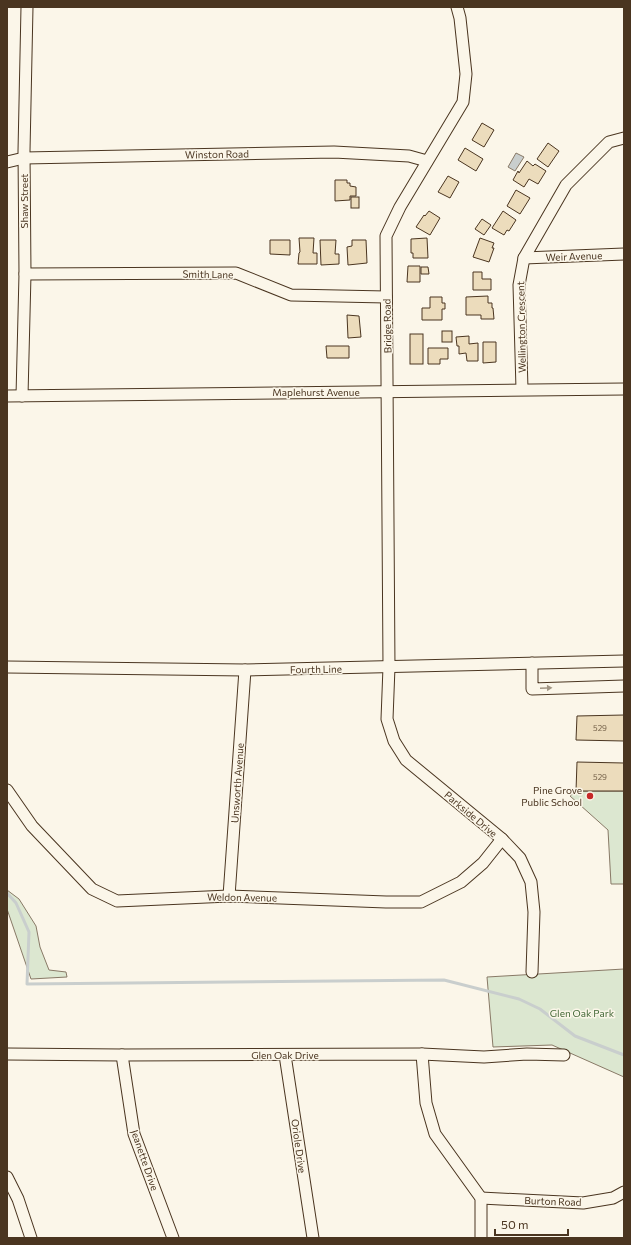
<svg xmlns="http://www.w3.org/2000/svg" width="631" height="1245" font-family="Commissioner,sans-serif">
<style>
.green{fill:#dce7d0;stroke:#887966}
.water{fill:#c9cecd;stroke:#887966}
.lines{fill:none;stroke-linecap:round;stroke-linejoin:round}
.stream{stroke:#c9cecd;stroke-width:3}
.building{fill:#ecdcbc;stroke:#4a3520}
.minor-casing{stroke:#4a3520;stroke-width:13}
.minor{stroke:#fbf6e9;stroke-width:11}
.oneway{fill:#a29684}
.poi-dot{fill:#c62828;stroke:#fbf6e9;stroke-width:1.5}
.labels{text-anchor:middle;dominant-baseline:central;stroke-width:3;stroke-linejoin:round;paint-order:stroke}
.number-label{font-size:8px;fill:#725f47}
.street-label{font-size:10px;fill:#4a3520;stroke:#fbf6e9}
.poi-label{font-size:10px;fill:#4a3520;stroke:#fbf6e9;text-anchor:end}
.park-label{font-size:10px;fill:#436837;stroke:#fbf6e9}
</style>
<rect width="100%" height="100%" fill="#fbf6e9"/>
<g class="green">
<polygon points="576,791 624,791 624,884 611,884 608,830 570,796"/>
<polygon points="7,890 19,899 36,926 40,947 49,970 66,972 67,977 31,979 7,909"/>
<polygon points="624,969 624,1077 552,1045 493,1047 487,977"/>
</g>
<polygon class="water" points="516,153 524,157 515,171 508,167"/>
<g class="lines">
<polyline class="stream" points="7,893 16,903 29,932 27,984 444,980 519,999 540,1009 575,1036 624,1055"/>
</g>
<g class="building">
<polygon points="482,123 494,130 484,147 472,140"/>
<polygon points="548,143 559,151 548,167 537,159"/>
<polygon points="465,148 483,159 476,171 458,160"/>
<polygon points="527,161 533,166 535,164 546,171 538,184 529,179 524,187 513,180 518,171 519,173"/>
<polygon points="448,176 459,182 450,198 438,192"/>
<polygon points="335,180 347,180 347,183 350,183 350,186 356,187 356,196 350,196 350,200 335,201"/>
<polygon points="516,190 530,198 520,214 507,206"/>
<rect x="351" y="197" width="8" height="11"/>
<polygon points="429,211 440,218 430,235 416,227 424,215 425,216"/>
<polygon points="503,211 516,220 509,231 507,230 504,235 492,228"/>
<polygon points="482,219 491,225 484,235 475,229"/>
<polygon points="299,238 314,238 313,253 317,253 317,264 298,264 299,253 300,252"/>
<polygon points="427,238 428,258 413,258 413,253 411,253 411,239"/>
<polygon points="480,238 494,243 492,248 494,248 489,262 473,257"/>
<polygon points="270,240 290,240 290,255 270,254"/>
<polygon points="320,240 336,240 335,254 339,254 339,264 321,265"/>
<polygon points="352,240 366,240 367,263 348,265 347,247 352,246"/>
<polygon points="408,266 420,266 420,282 407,282"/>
<polygon points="421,267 428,267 429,274 421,274"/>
<polygon points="473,272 482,272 482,279 491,279 491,290 473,290"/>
<polygon points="488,296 488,303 492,303 492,308 493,308 494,319 481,319 481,315 466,315 466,297"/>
<polygon points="430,297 442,297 442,303 445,303 445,309 442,309 442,320 422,320 422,308 430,308"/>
<polygon points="347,315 359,316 361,337 348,338"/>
<rect x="442" y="331" width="10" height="11"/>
<rect x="410" y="334" width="13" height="30"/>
<polygon points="469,336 469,344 478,343 478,361 467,361 466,353 459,354 459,346 457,346 456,337"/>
<polygon points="483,342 496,342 496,362 483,363"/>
<polygon points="326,346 349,346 349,358 327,358"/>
<polygon points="428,348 448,348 448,359 440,359 440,364 428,364"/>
<polygon points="624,715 624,741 576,740 577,716"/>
<polygon points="577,762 624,763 624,791 576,791"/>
</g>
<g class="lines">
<g class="minor-casing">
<g id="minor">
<polyline points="457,7 460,18 466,74 463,102 400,207 386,236 389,667 387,719 394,741 406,760 502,839 520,858 531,882 534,912 532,972"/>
<polyline points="7,162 24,158 334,152 409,156 427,161"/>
<polyline points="524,258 624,254"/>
<polyline points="25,274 236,273 291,295 386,297"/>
<polyline points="522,389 519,285 524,258 566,185 609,142 624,138"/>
<polyline points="7,396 624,389"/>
<polyline points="22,396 25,274 24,151 27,7"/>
<polyline points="532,663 532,689 624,686"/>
<polyline points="7,667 245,670 624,661"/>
<polyline points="7,790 32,826 92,889 117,901 229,896 386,902 421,902 461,882 483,863 502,839"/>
<polyline points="229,896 245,670"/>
<polyline points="7,1054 122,1055 422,1054 484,1057 527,1054 564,1055"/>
<polyline points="422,1054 426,1103 435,1134 481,1198 481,1238"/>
<polyline points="122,1055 134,1134 173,1238"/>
<polyline points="285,1055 313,1238"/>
<polyline points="7,1177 18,1199 31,1238"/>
<polyline points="481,1198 583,1203 613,1198 624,1192"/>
</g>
</g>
<use href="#minor" class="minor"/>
</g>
<defs><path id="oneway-solid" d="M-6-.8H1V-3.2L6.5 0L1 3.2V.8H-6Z"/></defs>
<use class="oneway" href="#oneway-solid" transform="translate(546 688) rotate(-2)"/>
<circle class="poi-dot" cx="590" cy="796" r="4"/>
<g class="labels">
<g class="number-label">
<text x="600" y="728">529</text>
<text x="600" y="777">529</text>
</g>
<g class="street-label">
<text transform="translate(217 154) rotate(-1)">Winston Road</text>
<text transform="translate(24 201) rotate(-90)">Shaw Street</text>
<text transform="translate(574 256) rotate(-2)">Weir Avenue</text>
<text transform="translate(208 274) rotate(1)">Smith Lane</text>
<text transform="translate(387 326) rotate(-91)">Bridge Road</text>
<text transform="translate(521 327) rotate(-91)">Wellington Crescent</text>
<text x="316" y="392">Maplehurst Avenue</text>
<text transform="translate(316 669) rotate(-1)">Fourth Line</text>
<text transform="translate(237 783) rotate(-86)">Unsworth Avenue</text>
<text transform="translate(471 814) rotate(40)">Parkside Drive</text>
<text transform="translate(242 897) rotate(1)">Weldon Avenue</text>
<text x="285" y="1055">Glen Oak Drive</text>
<text transform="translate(299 1146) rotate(82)">Oriole Drive</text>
<text transform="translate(145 1160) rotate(71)">Jeanette Drive</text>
<text transform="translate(553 1201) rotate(2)">Burton Road</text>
</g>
<g class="poi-label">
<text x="582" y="790">Pine Grove<tspan x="582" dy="12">Public School</tspan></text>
</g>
<g class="park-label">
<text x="582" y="1013">Glen Oak Park</text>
</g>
</g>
<rect width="631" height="1245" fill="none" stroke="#4a3520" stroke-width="16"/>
<path d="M495 1229v6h73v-6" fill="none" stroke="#4a3520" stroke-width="2"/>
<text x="501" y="1229" font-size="12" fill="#4a3520" stroke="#fbf6e9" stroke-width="3" paint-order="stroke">50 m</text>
</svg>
